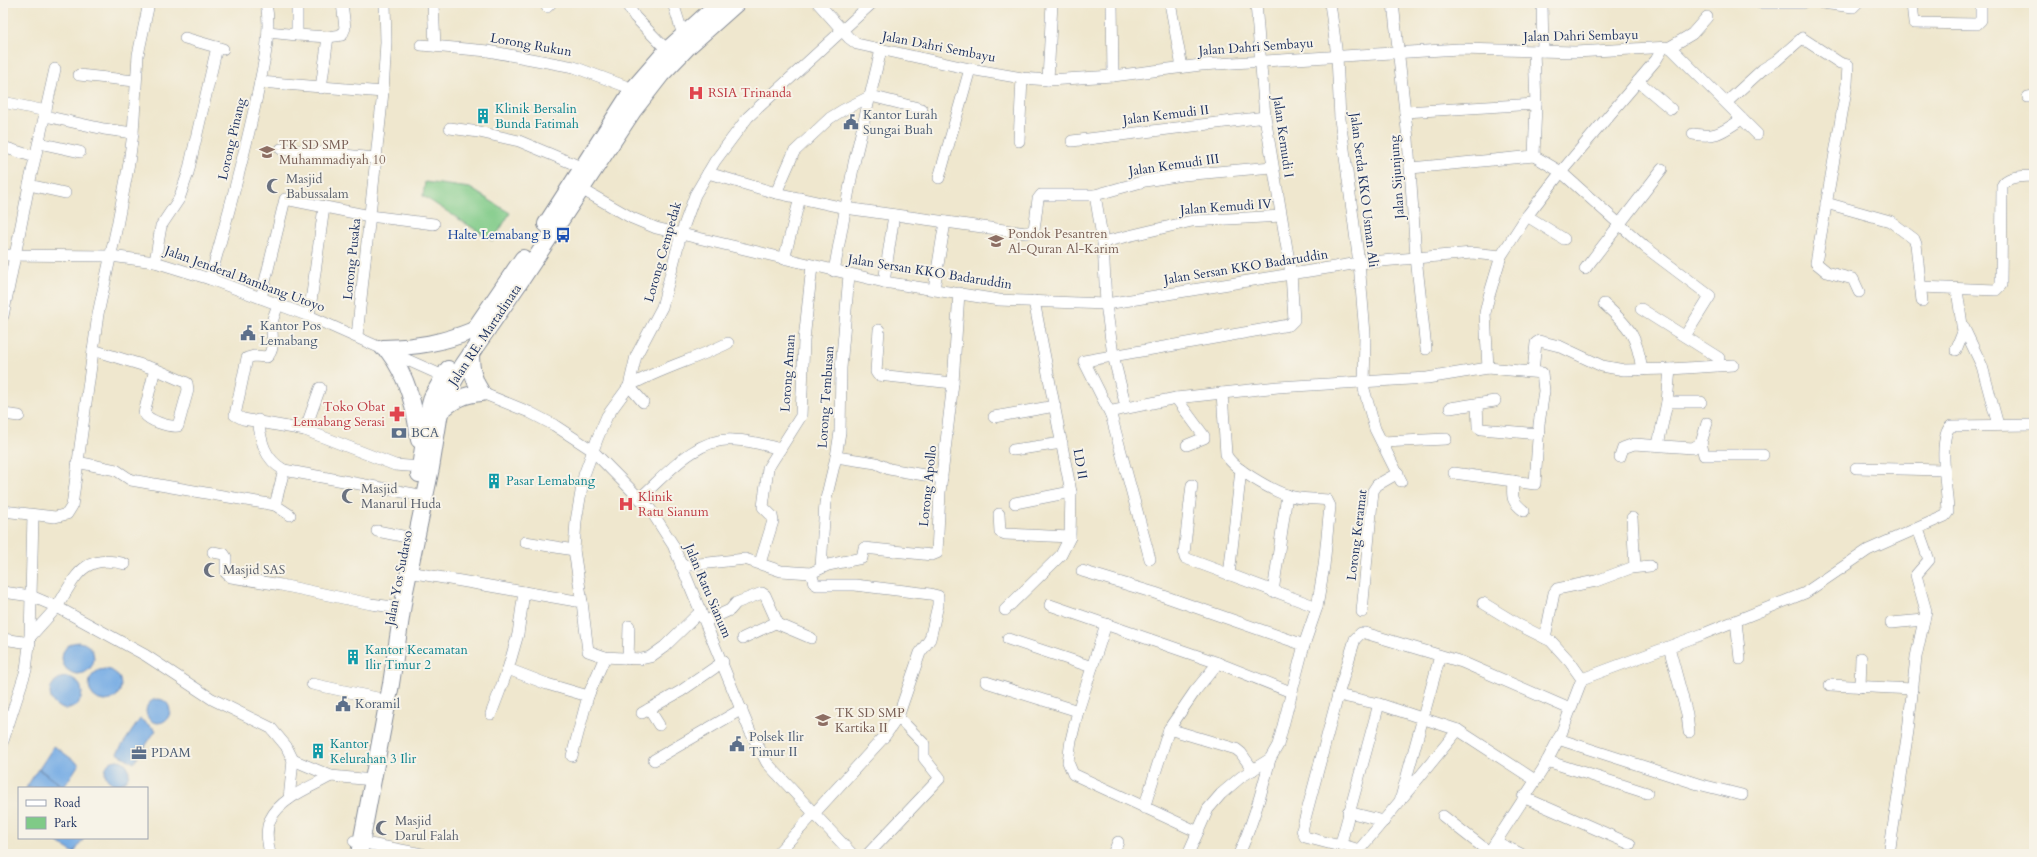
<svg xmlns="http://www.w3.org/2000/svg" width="2037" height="857" font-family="Cardo,serif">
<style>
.green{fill:#7fca87;stroke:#4d7c72}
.water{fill:#76ace4;stroke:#486ea1}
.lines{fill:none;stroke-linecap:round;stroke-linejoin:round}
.minor-casing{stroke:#858b96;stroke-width:12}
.highway-casing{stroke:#858b96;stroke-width:18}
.minor{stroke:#fff;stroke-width:11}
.highway{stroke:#fff;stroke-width:16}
.labels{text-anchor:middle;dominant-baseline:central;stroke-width:4;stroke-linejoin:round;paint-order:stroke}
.street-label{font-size:13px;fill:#1b2f5e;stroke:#f7f3e8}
.health-label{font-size:13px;fill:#be3a42;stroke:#f7f3e8;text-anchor:start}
.culture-label{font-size:13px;fill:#0d838f;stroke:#f7f3e8;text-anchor:start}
.service-label{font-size:13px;fill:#4e5e75;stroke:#f7f3e8;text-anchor:start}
.education-label{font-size:13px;fill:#785e54;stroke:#f7f3e8;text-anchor:start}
.worship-label{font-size:13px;fill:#5b616d;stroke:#f7f3e8;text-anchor:start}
.transit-label{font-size:13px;fill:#164399;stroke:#f7f3e8;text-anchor:end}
</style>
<rect width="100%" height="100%" fill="#f7f3e8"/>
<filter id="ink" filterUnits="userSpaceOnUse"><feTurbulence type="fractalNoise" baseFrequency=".025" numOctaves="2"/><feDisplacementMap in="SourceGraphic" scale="8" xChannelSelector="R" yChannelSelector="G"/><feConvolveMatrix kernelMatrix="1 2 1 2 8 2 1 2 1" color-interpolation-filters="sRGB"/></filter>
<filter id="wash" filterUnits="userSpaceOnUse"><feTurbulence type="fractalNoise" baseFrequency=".012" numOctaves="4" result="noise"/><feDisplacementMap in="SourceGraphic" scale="16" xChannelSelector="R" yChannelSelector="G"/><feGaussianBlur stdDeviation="0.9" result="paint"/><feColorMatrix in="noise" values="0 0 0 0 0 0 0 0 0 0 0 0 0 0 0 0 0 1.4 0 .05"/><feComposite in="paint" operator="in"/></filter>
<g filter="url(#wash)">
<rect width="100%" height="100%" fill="#efe7ce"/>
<polygon class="green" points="425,182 470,188 510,213 493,241 423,196"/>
<g class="water">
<circle cx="78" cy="658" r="16"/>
<circle cx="105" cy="685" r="16"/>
<circle cx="66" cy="693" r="16"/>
<circle cx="158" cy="711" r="12"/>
<polygon points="140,719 156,730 134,763 117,753"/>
<polygon points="54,746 79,764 64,787 39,769"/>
<circle cx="117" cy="772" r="12"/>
<polygon points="38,769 64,788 26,788"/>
<polygon points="61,838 84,838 74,853 58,843"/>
</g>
</g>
<g filter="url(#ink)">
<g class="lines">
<g class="minor-casing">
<g id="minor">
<polyline points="433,3 435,46"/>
<polyline points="626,3 635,17 667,50"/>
<polyline points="673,3 683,35"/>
<polyline points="818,3 849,38 857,44 970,69 1022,78 1048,80 1113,76 1201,65 1359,55 1459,49 1575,52 1670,47 1692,34 1707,17"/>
<polyline points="1112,3 1113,76"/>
<polyline points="1170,3 1182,67"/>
<polyline points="1330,3 1337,56 1340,119 1359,263 1365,334 1364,389 1375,429 1401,481"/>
<polyline points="1393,3 1408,139 1416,257 1426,349"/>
<polyline points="1542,3 1543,51"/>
<polyline points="1760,3 1803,3"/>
<polyline points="1822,3 1853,7 1857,3"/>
<polyline points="1912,3 1914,23 1977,24 1981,20 1981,3"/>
<polyline points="547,7 551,3"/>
<polyline points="268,32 297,35 297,3"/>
<polyline points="297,35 328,37 342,35 345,28 342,3"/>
<polyline points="185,38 223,49"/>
<polyline points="421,45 488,51 574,67 633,89"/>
<polyline points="1670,47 1757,134"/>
<polyline points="79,75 135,81"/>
<polyline points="1048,80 1052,3"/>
<polyline points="1638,81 1671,109"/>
<polyline points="260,82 383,92"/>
<polyline points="321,88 328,37"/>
<polyline points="2028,97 2034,96"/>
<polyline points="3,102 46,111"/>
<polyline points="1727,102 1763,69 1776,61 1802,38 1840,63 1848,65 1847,84 1816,263 1827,272 1853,279 1859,292"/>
<polyline points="1405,112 1536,104"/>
<polyline points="45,116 104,129 133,133"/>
<polyline points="450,128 479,132 519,141 581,167"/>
<path d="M1693 134C1717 138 1722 132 1742 119"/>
<polyline points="1019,141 1022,78"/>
<polyline points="1072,141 1265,117"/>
<polyline points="39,143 80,152"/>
<polyline points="3,147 35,157"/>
<polyline points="281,149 375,158"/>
<polyline points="1534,156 1561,172 1645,247 1710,296 1685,336"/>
<polyline points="1411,168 1534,156 1536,104 1534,51"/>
<polyline points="708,173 776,193 845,208 1026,233 1034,230 1038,199 1041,195 1095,195"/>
<polyline points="939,178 970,69"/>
<polyline points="29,185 65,193"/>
<polyline points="576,186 632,218 656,228 884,282 999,300 1106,304 1359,263 1472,253 1501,256"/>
<polyline points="776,193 794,152 830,118 843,110 871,96 922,109"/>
<polyline points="1826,203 1890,221 1914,239 1916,244 1922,301"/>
<polyline points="1527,216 1564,239"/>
<polyline points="1103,242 1192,221 1281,216"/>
<polyline points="3,255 111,256 155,262 210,279 309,316 450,379"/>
<polyline points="784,259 800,198"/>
<polyline points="155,262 161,226 179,199 188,173 217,47"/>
<polyline points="1585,269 1662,169"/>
<polyline points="834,271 854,163 881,50"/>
<path d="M210 279C227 219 244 158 257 96 263 67 272 33 266 3"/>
<polyline points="884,282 894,215"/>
<path d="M1920 287 1996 290 2001 285 2002 186C2007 175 2023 177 2034 176"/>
<polyline points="934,289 945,222"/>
<polyline points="261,298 285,199 370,216 434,224"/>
<path d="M278 304C276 311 273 317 272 323 271 334 276 349 267 357L254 356 247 358 235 415 243 419 305 430"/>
<path d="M1604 304C1630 327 1637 336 1642 370"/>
<polyline points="1641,309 1719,358"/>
<polyline points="3,316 29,185 55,69"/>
<polyline points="309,316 324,207"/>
<polyline points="1963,326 1982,366 1998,425"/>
<polyline points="879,330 876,372 878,375 953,383"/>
<polyline points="357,336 383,92 386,42 385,3"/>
<path d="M93 350 155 369 187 383 188 390 178 426C168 427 149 421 144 413L155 369"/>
<polyline points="1956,350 1963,332 1957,290"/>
<polyline points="1488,368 1485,313 1489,296 1501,256 1527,216 1561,172 1656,60 1663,48"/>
<polyline points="1533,371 1536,343 1539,341 1559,346 1602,366 1624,370 1670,369 1733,365"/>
<polyline points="320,388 305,430 395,465 421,467"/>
<polyline points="482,393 529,412 554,425 592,450 650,509 673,545 750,731 767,763 852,854"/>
<polyline points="1176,398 1204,436 1204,438 1187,445"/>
<path d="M643 402 629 386C661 368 696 359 728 343"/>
<polyline points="1667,402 1701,402"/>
<polyline points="1477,404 1478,427 1481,429 1539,434"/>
<polyline points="1126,407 1113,355 1106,304 1103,242 1095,195 1145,181 1183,175 1272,167"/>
<polyline points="1450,408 1495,401"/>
<polyline points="3,414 19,416"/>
<polyline points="1111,415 1084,361 1289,325 1294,320 1291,273 1265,117 1256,3"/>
<polyline points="994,417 1055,406"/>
<path d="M258 420C261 441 264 459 284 470"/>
<polyline points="1382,442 1446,439"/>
<polyline points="1701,443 1704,455 1763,455"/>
<polyline points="1658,445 1667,402 1670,369"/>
<polyline points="1013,450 1062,443"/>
<polyline points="836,457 876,463 889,469 942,478"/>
<polyline points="1620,457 1623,448 1634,444 1693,448 1701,443 1707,423"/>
<polyline points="77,462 116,470 131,480 275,505 284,470 414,494"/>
<polyline points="1856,468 1944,470"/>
<path d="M1513 481C1512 497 1511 501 1524 511"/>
<polyline points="1192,485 1184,553 1185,558 1317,607"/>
<path d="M640 498C667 474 696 437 734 440 749 440 765 445 780 449"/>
<polyline points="1015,503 1071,492"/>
<polyline points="275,505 290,515"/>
<polyline points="3,511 55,517 67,514 72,506 98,314 117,226 129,163 133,133 138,55 149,3"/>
<polyline points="999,514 1000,532 1005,534 1070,537"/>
<polyline points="1632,518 1635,567"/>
<polyline points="377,531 407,537"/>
<polyline points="525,542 574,550"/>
<polyline points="213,552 224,554 226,557 226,573 231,577 281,585 371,604 393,607"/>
<polyline points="1150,559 1111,415 1113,411 1176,398 1278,387 1427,378 1488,368 1542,373 1544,391 1539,424 1535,484 1454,473"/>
<polyline points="760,563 773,521 772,516 763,507 768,468 801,416 804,340 812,266"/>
<polyline points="681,566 745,559 781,571 811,573 828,565 862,558 864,548 932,555 937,553 940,492 953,383 959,293"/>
<polyline points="821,568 825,503 836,457 840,432 841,368 849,275"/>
<polyline points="1082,571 1155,593 1304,645"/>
<polyline points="409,572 582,602 588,651 605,657 641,659 650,657 664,647 701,611"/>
<polyline points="1229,575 1241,470"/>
<path d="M3 592 31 596 57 607C76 576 83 553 125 564"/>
<polyline points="524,592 518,634 508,669 547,684 588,696 605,657"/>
<polyline points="1273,592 1287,495"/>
<polyline points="582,602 574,550 576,521 584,475 598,437 607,416 629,386 636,356 662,307 681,234 695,195 715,161 748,117 872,3"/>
<polyline points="1483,603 1519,625 1551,641 1570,662 1582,679 1561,734 1543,769 1488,854"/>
<polyline points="1050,605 1218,663 1291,692"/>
<polyline points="1005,610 1061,555 1070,537 1071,492 1034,301"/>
<polyline points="1362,612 1373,491 1377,485 1398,473"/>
<polyline points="706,621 730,610 736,603 762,593 765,595 778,624 811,638"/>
<polyline points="1736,621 1740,659"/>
<polyline points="1891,623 1924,620"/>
<polyline points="1106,624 1078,711 1071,740 1068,762 1073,774 1198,832"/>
<polyline points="30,637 33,515"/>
<polyline points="743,638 777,622"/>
<polyline points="1545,638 1554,593 1557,589 1596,581 1631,568 1650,566"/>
<polyline points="3,639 30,643"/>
<polyline points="1008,639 1092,667"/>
<polyline points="1669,647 1687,714 1689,732"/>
<polyline points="628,659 629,626"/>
<path d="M1582 679 1703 634 1805 593 1868 550 1945 516 1948 512C1948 495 1937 437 1951 426L2034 425"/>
<polyline points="986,682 1078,711"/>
<polyline points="312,684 377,698"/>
<polyline points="1830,685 1913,689"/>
<polyline points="1860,687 1861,658"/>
<polyline points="1338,695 1379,704 1458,730 1535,780"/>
<polyline points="1379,704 1341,843 1336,845 1305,837 1302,830 1338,695 1355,639 1361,633 1365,633 1462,662 1570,709"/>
<polyline points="649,709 659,725"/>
<polyline points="642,713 681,691 723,662"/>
<polyline points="491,714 508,669"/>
<polyline points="1169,729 1195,691 1218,663"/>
<polyline points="1558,739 1698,784 1742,795"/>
<polyline points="3,741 26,670 30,637 57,607 145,655 212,699 271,728 286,746 293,760 331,776 373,780"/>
<polyline points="572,756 588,696"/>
<polyline points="654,760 742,709"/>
<polyline points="1547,761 1647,793"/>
<polyline points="1403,797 1458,730"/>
<polyline points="1523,797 1630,844"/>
<polyline points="289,799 293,760"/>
<polyline points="1144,808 1169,729 1236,749 1241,753 1253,770"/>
<polyline points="1348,812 1384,821"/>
<polyline points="1443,816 1489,852"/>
<polyline points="354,841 422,854"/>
<polyline points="1496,842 1521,854"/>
<polyline points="1340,844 1359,850"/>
<path d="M270 854C268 843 265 831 270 820 280 798 311 787 331 776"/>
<polyline points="777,854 884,737 898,717 920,653 930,639 938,605 938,596 930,594 855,585 817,585 814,583 811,573"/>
<polyline points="868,854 940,778 924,758 924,744 898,717"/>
<polyline points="1113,854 1118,842"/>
<path d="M1188 854 1208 809 1221 794 1241 777 1270 759 1278 745 1304 645 1317 607 1324 566 1330 506 1327 500C1314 498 1299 500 1287 495 1273 491 1230 467 1226 454L1222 393"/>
<path d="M1239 854C1253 823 1262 792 1270 759"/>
<polyline points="1358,854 1359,850 1400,801 1440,656"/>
<polyline points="1889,854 1908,731 1916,657 1926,611 1916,575 1929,560 1918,529"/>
</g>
</g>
<g class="highway-casing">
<g id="highway">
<polyline points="546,224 633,89 667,50 719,3"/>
<polyline points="473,331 523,258"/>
<path d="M383 348C417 347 442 343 474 330"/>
<path d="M388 351C408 377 415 408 419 440"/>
<path d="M440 412C453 400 465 394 482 393 473 380 471 369 471 353"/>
<polyline points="419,474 429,408 432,397 448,369"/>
<polyline points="359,854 391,684 405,591 431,468 440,412 449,390 463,365 518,285 633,111 661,75 690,45 737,3"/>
</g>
</g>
<use href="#minor" class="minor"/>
<use href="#highway" class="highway"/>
</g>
</g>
<defs>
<g id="hospital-bare" transform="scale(1.2)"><path d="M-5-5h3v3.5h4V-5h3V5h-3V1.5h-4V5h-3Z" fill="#e0444e" stroke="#f7f3e8" stroke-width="2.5" paint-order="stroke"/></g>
<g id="building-bare" transform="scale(1.2)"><path d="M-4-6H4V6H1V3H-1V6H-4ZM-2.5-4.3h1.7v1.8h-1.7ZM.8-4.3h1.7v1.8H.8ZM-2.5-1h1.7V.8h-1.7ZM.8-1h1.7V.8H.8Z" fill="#0f9aa8" stroke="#f7f3e8" stroke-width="2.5" paint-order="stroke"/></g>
<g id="civic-bare" transform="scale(1.2)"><path d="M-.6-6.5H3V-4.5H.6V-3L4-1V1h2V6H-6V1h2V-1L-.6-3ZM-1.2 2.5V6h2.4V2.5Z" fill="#5c6f8a" stroke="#f7f3e8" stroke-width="2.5" paint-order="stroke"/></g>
<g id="school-bare" transform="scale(1.2)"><path d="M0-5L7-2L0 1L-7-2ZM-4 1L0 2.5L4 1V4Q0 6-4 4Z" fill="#8d6e63" stroke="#f7f3e8" stroke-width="2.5" paint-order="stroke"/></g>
<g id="mosque-bare" transform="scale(1.2)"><path d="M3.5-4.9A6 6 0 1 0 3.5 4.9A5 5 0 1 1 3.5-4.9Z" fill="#6b7280" stroke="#f7f3e8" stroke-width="2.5" paint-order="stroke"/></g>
<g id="bus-bare" transform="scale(1.2)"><path d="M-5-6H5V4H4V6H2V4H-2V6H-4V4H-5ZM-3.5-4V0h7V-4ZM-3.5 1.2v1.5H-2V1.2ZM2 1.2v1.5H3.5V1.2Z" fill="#1a4fb4" stroke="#f7f3e8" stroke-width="2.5" paint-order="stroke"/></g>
<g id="pharmacy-bare" transform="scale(1.2)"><path d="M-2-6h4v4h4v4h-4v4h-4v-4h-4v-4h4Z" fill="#e0444e" stroke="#f7f3e8" stroke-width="2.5" paint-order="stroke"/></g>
<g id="bank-bare" transform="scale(1.2)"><path d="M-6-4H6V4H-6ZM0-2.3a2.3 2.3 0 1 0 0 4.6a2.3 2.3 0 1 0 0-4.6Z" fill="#5c6f8a" stroke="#f7f3e8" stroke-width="2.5" paint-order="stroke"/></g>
<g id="office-bare" transform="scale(1.2)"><path d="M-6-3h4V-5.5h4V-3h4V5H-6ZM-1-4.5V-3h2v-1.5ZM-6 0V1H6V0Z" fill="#5c6f8a" stroke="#f7f3e8" stroke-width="2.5" paint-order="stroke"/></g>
</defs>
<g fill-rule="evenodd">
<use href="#hospital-bare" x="696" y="93"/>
<use href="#building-bare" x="483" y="116"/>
<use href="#civic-bare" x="851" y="122"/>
<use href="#school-bare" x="267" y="152"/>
<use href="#mosque-bare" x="274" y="186"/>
<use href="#bus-bare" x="563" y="235"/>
<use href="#school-bare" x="996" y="241"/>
<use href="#civic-bare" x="248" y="333"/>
<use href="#pharmacy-bare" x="397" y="414"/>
<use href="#bank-bare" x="399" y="433"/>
<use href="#building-bare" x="494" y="481"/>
<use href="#mosque-bare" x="349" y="496"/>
<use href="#hospital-bare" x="626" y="504"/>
<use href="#mosque-bare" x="211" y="570"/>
<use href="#building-bare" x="353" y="657"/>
<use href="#civic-bare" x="343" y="704"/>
<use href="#school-bare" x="823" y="720"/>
<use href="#civic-bare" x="737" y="744"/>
<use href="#building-bare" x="318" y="751"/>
<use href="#office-bare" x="139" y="753"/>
<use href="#mosque-bare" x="383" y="828"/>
</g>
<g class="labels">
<g class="street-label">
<text transform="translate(1581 36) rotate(-1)">Jalan Dahri Sembayu</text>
<text transform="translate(531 45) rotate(10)">Lorong Rukun</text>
<text transform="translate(939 47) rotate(11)">Jalan Dahri Sembayu</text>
<text transform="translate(1256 47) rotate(-4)">Jalan Dahri Sembayu</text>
<text transform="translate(1166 115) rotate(-7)">Jalan Kemudi II</text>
<text transform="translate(1283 137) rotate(82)">Jalan Kemudi I</text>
<text transform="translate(232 139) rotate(-77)">Lorong Pinang</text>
<text transform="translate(1174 165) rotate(-8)">Jalan Kemudi III</text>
<text transform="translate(1397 177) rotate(-94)">Jalan Sijunjung</text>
<text transform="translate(1364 190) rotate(83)">Jalan Serda KKO Usman Ali</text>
<text transform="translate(1226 207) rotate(-4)">Jalan Kemudi IV</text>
<text transform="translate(663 252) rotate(-74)">Lorong Cempedak</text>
<text transform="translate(352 259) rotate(-84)">Lorong Pusaka</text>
<text transform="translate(1246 267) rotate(-9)">Jalan Sersan KKO Badaruddin</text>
<text transform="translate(930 272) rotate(9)">Jalan Sersan KKO Badaruddin</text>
<text transform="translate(245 279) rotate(20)">Jalan Jenderal Bambang Utoyo</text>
<text transform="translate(485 335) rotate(-56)">Jalan RE. Martadinata</text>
<text transform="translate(788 373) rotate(-86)">Lorong Aman</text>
<text transform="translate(826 397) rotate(-86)">Lorong Tembusan</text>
<text transform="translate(1080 464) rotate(80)">LD II</text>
<text transform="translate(928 486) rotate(-84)">Lorong Apollo</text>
<text transform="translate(1357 535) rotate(-83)">Lorong Keramat</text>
<text transform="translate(399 578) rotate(-79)">Jalan Yos Sudarso</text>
<text transform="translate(708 591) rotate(67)">Jalan Ratu Sianum</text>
</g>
<g class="health-label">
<text x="708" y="93">RSIA Trinanda</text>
<text x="385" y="407" text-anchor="end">Toko Obat<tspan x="385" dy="15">Lemabang Serasi</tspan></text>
<text x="638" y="497">Klinik<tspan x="638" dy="15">Ratu Sianum</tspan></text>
</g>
<g class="culture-label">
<text x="495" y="109">Klinik Bersalin<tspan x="495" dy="15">Bunda Fatimah</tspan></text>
<text x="506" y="481">Pasar Lemabang</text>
<text x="365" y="650">Kantor Kecamatan<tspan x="365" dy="15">Ilir Timur 2</tspan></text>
<text x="330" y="744">Kantor<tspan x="330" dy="15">Kelurahan 3 Ilir</tspan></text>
</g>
<g class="service-label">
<text x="863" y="115">Kantor Lurah<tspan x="863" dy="15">Sungai Buah</tspan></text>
<text x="260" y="326">Kantor Pos<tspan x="260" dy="15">Lemabang</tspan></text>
<text x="411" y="433">BCA</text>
<text x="355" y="704">Koramil</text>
<text x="749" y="737">Polsek Ilir<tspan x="749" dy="15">Timur II</tspan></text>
<text x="151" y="753">PDAM</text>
</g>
<g class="education-label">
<text x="279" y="145">TK SD SMP<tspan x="279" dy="15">Muhammadiyah 10</tspan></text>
<text x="1008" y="234">Pondok Pesantren<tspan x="1008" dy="15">Al-Quran Al-Karim</tspan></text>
<text x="835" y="713">TK SD SMP<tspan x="835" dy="15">Kartika II</tspan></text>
</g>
<g class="worship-label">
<text x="286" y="179">Masjid<tspan x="286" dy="15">Babussalam</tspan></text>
<text x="361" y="489">Masjid<tspan x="361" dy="15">Manarul Huda</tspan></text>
<text x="223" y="570">Masjid SAS</text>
<text x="395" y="821">Masjid<tspan x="395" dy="15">Darul Falah</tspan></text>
</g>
<g class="transit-label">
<text x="551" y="235">Halte Lemabang B</text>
</g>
</g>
<rect width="2037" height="857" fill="none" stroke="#f7f3e8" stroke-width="16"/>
<rect x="18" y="787" width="130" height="52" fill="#f7f3e8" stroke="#9fa5b1"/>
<rect x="26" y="800" width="20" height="6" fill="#ffffff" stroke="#9fa5b1"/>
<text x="54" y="807" font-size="12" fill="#1b2f5e">Road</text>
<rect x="26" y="817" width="20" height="12" fill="#7fca87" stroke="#9fa5b1"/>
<text x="54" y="827" font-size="12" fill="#1b2f5e">Park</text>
</svg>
